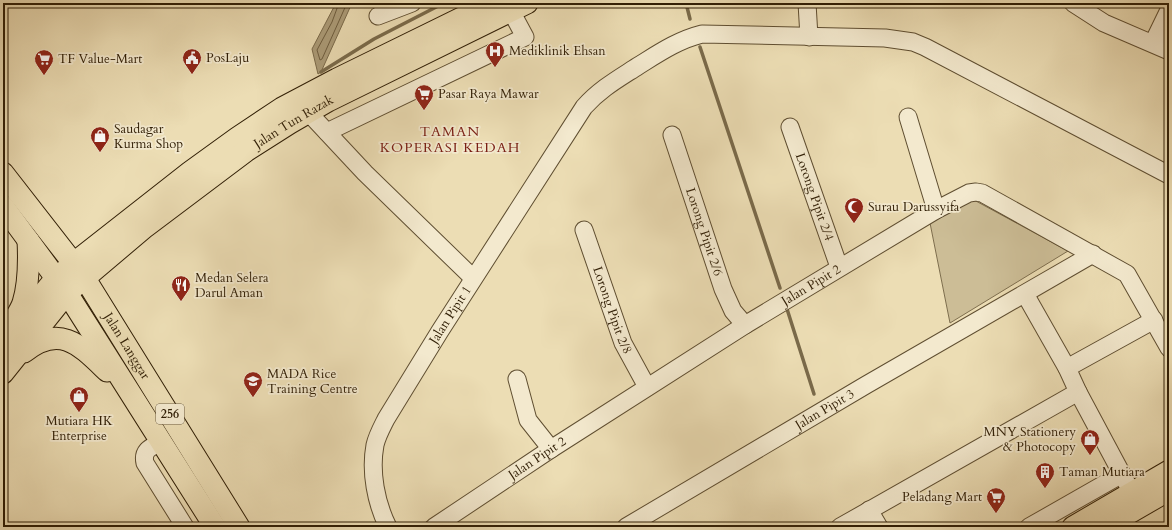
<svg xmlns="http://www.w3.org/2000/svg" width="1172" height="530" font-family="Cardo,serif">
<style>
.green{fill:#ccbd96;stroke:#7e6e4e}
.water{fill:#ac9c78;stroke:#7a6a4a}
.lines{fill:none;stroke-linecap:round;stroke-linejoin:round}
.shore{stroke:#6e5d3e;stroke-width:1}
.stream{stroke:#7a6a4a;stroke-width:3.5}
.minor-casing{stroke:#5f4e31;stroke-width:19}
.major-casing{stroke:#301e05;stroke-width:23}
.minor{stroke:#f3e9ce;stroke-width:17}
.major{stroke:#ecddb4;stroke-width:21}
.labels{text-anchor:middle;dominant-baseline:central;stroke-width:3.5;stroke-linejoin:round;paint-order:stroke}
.shield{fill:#f3e9ce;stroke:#6a5b41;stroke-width:1}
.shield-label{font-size:12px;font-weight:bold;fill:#301e05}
.poi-label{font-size:13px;fill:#301e05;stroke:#f3e9ce;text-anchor:start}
.street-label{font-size:13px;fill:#301e05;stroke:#f3e9ce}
.neighbourhood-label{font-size:14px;letter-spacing:1px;fill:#7a1f14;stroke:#f3e9ce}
</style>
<rect width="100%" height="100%" fill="#ecddb4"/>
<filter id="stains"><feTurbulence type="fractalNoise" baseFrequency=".005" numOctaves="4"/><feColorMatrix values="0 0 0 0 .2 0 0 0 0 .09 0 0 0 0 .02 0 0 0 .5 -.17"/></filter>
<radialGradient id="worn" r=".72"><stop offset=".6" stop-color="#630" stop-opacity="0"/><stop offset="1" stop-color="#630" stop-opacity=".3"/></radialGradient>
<polygon class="green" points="974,200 1068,251 950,323 930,223"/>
<polygon class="water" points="336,3 352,3 321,72 318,74 312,49"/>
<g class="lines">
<polyline class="shore" points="339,3 332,22 317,50 320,60 322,59 347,3"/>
<g class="stream">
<polyline points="686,3 690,19"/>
<polyline points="700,47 780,288"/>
<polyline points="321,72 374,39 444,3"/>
<polyline points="787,309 814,394"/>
</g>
<g class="minor-casing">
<g id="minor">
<polyline points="807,3 809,37"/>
<polyline points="1073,3 1104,23 1169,51"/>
<polyline points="378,16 412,3"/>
<polyline points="1153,43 1169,10"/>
<polyline points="308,112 365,173 473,278"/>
<polyline points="908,117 936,210"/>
<path id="s1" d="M790 127 839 267"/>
<polyline points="327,132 525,37 511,11"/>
<path id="s2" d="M672 135 723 289 733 311 745 325"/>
<path id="s3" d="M584 230 623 343 647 387"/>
<polyline points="1025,294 1067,368 1078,392 1132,493"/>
<polyline points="1067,368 1154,320"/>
<polyline points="517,379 528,420 551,449"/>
<path d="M161 442C151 447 142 450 145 463L185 527"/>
<polyline points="869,510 879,527"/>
<path id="s4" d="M388 527C376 503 370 472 375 445 377 436 382 427 386 419L440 331 584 107C600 89 618 79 638 66 659 53 678 40 702 34L885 38 913 42 925 47 1169 175"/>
<path id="s5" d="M434 527 551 449 745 325 936 210 969 193 976 192 982 193 1127 274 1169 348"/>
<path id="s6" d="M626 527 866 385 1093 254"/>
<polyline points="840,527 1078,392"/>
<polyline points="1029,527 1122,474"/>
</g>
</g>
<g class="major-casing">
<g id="major">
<path id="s7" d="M3 173 84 277 239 527"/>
<polyline points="3,206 67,293 215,527"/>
<path d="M14 320C17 315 21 309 23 303 29 284 29 260 28 240"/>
<polyline points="3,343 56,278 74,263 190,172 237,138 282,108 337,79 492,3"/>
<path d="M24 352C60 323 80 345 107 371"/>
<path id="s8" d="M3 373 67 293 145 227 246 151 290 123 328 101 527 3"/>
<polyline points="1073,527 1169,471"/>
<polyline points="1105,527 1169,490"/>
</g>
</g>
<use href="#minor" class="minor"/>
<use href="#major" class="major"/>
</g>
<defs>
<g id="hospital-pin" transform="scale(1)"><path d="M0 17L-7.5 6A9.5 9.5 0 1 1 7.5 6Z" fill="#8f2418" stroke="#f3e9ce"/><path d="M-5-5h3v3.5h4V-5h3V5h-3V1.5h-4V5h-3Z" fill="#fff"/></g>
<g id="civic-pin" transform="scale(1)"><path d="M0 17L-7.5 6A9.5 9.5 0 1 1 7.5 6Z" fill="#8f2418" stroke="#f3e9ce"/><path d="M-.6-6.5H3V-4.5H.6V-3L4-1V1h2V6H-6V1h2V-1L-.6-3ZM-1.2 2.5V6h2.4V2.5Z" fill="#fff"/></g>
<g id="supermarket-pin" transform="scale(1)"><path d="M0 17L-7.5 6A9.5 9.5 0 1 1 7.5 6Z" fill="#8f2418" stroke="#f3e9ce"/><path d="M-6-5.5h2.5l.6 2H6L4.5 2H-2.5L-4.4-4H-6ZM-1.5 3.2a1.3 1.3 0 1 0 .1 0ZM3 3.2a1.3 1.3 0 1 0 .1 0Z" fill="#fff"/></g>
<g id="shop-pin" transform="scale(1)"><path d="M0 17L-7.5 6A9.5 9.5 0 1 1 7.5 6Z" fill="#8f2418" stroke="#f3e9ce"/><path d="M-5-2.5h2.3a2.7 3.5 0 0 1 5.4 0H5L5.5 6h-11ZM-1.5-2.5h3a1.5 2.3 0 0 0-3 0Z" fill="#fff"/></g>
<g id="mosque-pin" transform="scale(1)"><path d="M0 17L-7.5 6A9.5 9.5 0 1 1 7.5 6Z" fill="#8f2418" stroke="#f3e9ce"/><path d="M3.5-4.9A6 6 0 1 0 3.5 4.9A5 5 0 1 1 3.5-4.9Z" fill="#fff"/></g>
<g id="restaurant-pin" transform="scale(1)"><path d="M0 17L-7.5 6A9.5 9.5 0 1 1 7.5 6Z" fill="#8f2418" stroke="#f3e9ce"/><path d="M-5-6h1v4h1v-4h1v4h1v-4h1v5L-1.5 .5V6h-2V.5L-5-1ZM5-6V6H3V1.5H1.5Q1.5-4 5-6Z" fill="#fff"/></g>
<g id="university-pin" transform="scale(1)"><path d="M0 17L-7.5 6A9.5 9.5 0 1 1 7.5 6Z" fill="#8f2418" stroke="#f3e9ce"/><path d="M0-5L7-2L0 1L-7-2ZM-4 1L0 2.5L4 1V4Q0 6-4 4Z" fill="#fff"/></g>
<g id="building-pin" transform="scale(1)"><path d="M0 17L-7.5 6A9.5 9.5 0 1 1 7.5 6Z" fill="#8f2418" stroke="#f3e9ce"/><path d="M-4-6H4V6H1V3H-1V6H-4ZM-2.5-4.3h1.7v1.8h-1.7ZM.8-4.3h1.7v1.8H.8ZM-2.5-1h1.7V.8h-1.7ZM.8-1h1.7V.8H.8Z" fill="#fff"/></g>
</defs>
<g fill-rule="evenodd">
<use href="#hospital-pin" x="495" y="51"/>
<use href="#civic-pin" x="192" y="58"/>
<use href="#supermarket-pin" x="44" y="59"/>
<use href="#supermarket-pin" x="424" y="94"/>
<use href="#shop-pin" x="100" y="136"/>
<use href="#mosque-pin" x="854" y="207"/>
<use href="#restaurant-pin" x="181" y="285"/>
<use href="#university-pin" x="253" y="381"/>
<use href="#shop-pin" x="79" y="396"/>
<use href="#shop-pin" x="1090" y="439"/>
<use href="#building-pin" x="1045" y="472"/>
<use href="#supermarket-pin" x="996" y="497"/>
</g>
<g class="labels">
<rect class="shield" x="156" y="404" width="28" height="20" rx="3"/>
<g class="shield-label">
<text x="170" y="414">256</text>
</g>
<g class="poi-label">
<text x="509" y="51">Mediklinik Ehsan</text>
<text x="206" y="58">PosLaju</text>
<text x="58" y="59">TF Value-Mart</text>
<text x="438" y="94">Pasar Raya Mawar</text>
<text x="114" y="129">Saudagar<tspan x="114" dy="15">Kurma Shop</tspan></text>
<text x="868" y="207">Surau Darussyifa</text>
<text x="195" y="278">Medan Selera<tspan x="195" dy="15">Darul Aman</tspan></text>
<text x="267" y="374">MADA Rice<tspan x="267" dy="15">Training Centre</tspan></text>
<text x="79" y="421" text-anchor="middle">Mutiara HK<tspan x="79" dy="15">Enterprise</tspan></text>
<text x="1076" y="432" text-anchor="end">MNY Stationery<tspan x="1076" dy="15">&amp; Photocopy</tspan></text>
<text x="1059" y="472">Taman Mutiara</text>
<text x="982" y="497" text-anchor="end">Peladang Mart</text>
</g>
<g class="street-label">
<text stroke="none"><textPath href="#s8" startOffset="387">Jalan Tun Razak</textPath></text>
<text stroke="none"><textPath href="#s1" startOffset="74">Lorong Pipit 2/4</textPath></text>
<text stroke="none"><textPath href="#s2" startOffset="102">Lorong Pipit 2/6</textPath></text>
<text stroke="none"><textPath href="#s5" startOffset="448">Jalan Pipit 2</textPath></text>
<text stroke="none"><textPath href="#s3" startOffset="85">Lorong Pipit 2/8</textPath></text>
<text stroke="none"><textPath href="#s4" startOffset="235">Jalan Pipit 1</textPath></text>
<text stroke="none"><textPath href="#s7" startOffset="213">Jalan Langgar</textPath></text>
<text stroke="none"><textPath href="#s6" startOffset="231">Jalan Pipit 3</textPath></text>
<text stroke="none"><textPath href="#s5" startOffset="124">Jalan Pipit 2</textPath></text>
</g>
<g class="neighbourhood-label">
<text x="450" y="131">TAMAN<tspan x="450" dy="16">KOPERASI KEDAH</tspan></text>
</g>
</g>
<rect width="1172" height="530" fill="none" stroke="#ecddb4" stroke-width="16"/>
<rect x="4" y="4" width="1164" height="522" fill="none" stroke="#301e05" stroke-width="2"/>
<rect x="8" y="8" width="1156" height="514" fill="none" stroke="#301e05"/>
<rect width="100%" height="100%" filter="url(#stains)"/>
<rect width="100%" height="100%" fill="url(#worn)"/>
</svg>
